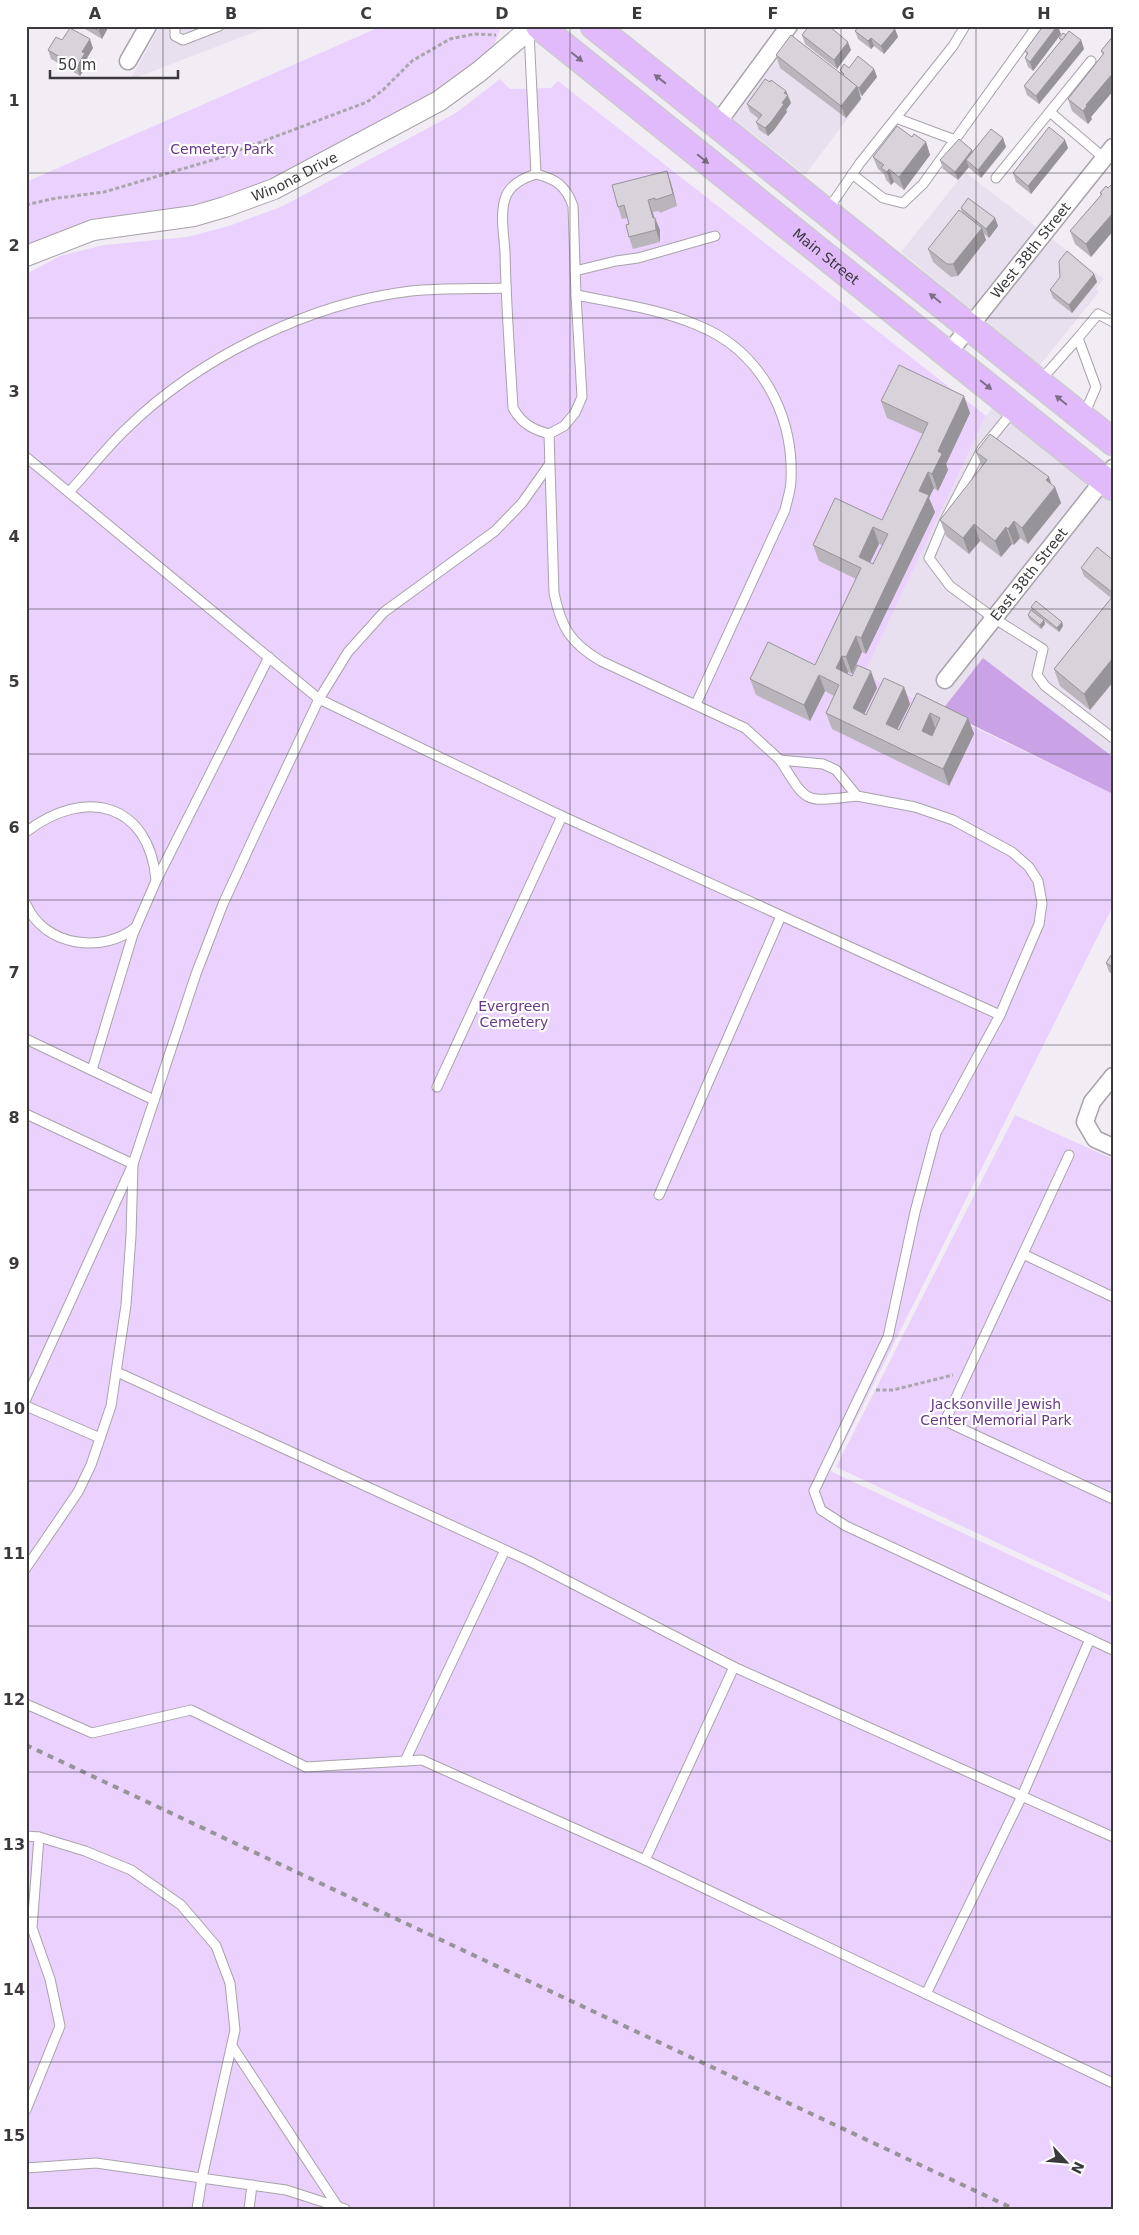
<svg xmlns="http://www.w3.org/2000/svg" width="1139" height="2235" font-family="'DejaVu Sans',sans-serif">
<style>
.built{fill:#e8e0ef}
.green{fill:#ebd1fe}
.forest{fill:#caa3e6}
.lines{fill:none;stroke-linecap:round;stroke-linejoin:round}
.service-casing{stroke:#a8a3ab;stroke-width:11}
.minor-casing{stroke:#a8a3ab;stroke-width:19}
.tertiary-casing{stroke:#a8a3ab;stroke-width:22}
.primary-casing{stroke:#ccc;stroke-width:29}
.path{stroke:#aaa6ac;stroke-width:3;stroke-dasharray:4 2.5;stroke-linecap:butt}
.service{stroke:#fff;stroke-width:9}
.minor{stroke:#fff;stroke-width:16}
.tertiary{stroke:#fff;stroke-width:20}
.primary{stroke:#e1bafb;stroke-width:26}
.rail{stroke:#979499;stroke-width:4;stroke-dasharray:6 6;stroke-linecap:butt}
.wall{fill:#bab5bc;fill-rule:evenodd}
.shaded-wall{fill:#979499}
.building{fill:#d8d3db;stroke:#979499;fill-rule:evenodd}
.oneway{fill:#7d6d88}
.grid{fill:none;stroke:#3b393c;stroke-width:1;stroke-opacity:0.55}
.labels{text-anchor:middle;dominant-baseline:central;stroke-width:4.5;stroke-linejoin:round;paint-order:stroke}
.park-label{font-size:14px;fill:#683886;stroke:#fff}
.street-label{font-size:14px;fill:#3b393c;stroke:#fff}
.neatline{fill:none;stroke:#3b393c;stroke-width:2}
.grid-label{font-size:16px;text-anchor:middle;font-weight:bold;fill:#3b393c}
</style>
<rect width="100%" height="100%" fill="#f2edf5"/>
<g class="built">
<polygon points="160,26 270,26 130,80"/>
<polygon points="790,42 863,98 805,175 733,118"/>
<polygon points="965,172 1104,279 1096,289 1099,292 1040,365 901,252"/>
<polygon points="993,407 1113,505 1113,757 983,658 942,710 864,674 986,416"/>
</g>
<g class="green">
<polygon points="382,26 501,26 495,43 488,54 460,79 301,164 231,197 160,211 26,248 26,182"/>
<polygon points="500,79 510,89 551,88 558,81 986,416 864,674 1113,794 1113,906 830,1471 1113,1603 1113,2209 26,2209 26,274 60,256 104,245 187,237 229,226 283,206 456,113"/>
<polygon points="1015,1115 1113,1159 1113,1597 836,1467"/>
</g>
<polygon class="forest" points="983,658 1113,757 1113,794 942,710"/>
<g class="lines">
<g class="service-casing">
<g id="service">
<polyline points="175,26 175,36 183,40 219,26"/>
<polyline points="529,32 536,174"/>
<polyline points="1050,112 1104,158"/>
<polyline points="896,118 955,140"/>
<path d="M536 174C556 179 566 186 573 206L576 295 582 397 575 413 564 426 549 434C532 429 522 424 513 408 510 356 506 305 505 252 504 236 500 215 505 199 509 185 523 178 536 174Z"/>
<polyline points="852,174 883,198 903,203 923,184 1037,26"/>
<polyline points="996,178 1091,61"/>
<polyline points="827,211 860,163 953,46 965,26"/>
<polyline points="575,271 616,261 638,258 715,236"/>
<path d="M576 295C616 303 659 309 697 325 760 350 794 414 791 480 791 490 787 500 785 510L696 704"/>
<polyline points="1040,381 1078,338"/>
<polyline points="1013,411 982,449 945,520 929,558 950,586 995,619 1043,649 1037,675 1045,686 1113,738"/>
<polyline points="1084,415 1096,387 1078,338 1098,314 1113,322"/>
<path d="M549 434 554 593C561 627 570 643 601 661L745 728 780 760 823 764 836 770 857 796 915 807 953 820 1012 852 1029 867 1038 881 1042 903 1039 924 1000 1015 936 1133 915 1212 888 1337 814 1491 821 1510 846 1526 1113 1650"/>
<polyline points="26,457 319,699 562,816 1000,1015"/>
<path d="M69 492C88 472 105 449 125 430 198 358 309 303 411 291 442 288 475 289 506 288"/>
<path d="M780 760C808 805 804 802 857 796"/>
<path d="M26 832C84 787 149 802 156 880"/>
<path d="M26 904C44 947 104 954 136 927"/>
<polyline points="26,1039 154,1100"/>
<polyline points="92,1070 133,934 156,881 269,657"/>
<polyline points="437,1087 562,816"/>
<polyline points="26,1114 133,1164 26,1399"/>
<polyline points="1069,1155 945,1421 1113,1499"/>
<polyline points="659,1195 781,916"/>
<polyline points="1023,1254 1113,1297"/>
<polyline points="117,1372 529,1561 734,1667 1113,1837"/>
<polyline points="26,1406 100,1438"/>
<polyline points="26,1568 78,1492 91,1465 111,1406 126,1305 131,1236 133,1164 196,974 223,904 258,828 319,699 348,652 384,612 495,531 522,503 549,465"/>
<polyline points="26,1704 92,1733 191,1710 306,1767 422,1760 645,1860 1113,2083"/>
<polyline points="405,1761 505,1550"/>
<polyline points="26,1836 39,1837 85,1851 131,1870 181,1905 216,1946 230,1983 235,2030 202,2178 197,2209"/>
<polyline points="645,1860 734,1667"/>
<polyline points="926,1994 1022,1796 1090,1639"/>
<polyline points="232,2046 338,2207"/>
<polyline points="26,2110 60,2026 50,1979 32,1928 39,1837"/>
<polyline points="26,2168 96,2163 286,2190 345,2209"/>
<polyline points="249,2209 252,2185"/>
</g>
</g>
<g class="minor-casing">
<g id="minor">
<polyline points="128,61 148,26"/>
<polyline points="717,124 789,26"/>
<path id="s1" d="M947 355 1113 147"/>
<path id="s2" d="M945 680 1113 468"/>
<polyline points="1113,1076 1092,1102 1085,1122 1095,1139 1113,1147"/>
</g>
</g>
<g class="tertiary-casing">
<g id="tertiary">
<path id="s3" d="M26 256 93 230 194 216 225 207 274 189 439 101 480 71 533 26"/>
</g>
</g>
<g class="primary-casing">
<g id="primary">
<path id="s4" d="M539 26 1113 487"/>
<polyline points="594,26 1113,442"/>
</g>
</g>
<g class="path">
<polyline points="26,205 51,199 104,192 216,159 367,102 383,90 412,61 450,39 474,34 496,35"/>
<polyline points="876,1390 893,1390 953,1375"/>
</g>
<use href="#service" class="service"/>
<use href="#minor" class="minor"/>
<use href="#tertiary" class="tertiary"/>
<use href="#primary" class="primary"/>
<polyline class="rail" points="26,1745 1014,2209"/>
</g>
<g class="wall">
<polygon points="80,26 109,26 102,39"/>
<polygon points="853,26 892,26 895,29 898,37 884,54 874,46 871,49 858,39 855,31 857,29"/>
<polygon points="1061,34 1033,71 1028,67 1025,58 1027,55 1025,51"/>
<polygon points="802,35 851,50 837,69 805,44"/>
<polygon points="1066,35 1081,40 1084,49 1039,104 1027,95 1024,86 1061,41 1059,38"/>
<polygon points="1113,36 1113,91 1091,117 1092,119 1088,124 1072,111 1068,99 1103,55 1101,51"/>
<polygon points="62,40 93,48 87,58 88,62 80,76 51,59 48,50"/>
<polygon points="776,55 841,74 840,70 849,68 874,69 877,77 862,96 860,94 861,99 846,118 780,68"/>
<polygon points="786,91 791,103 786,110 787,112 774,130 768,136 759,130 756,122 759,119 750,112 747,104"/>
<polygon points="912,137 926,142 930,155 904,190 894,182 891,185 886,180 884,174 878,169 873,157"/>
<polygon points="1003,138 1006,147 981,178 969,168 969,167 958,180 943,169 940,160 972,150 973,152"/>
<polygon points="1065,140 1068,148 1031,194 1016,182 1013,173"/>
<polygon points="671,183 677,206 660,213 659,211 653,212 654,218 655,218 660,230 660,242 633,249 629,237 629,224 627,218 622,219 618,207"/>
<polygon points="1113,183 1113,231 1091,257 1075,244 1070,231 1101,195 1100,193 1108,188"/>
<polygon points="961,208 995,218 998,226 989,238 983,233 986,240 958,276 951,277 933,262 928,249 962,213"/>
<polygon points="1094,274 1097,282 1072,313 1053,298 1050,290"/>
<path d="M881 401 970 413 946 464 948 470 938 491 934 488 929 498 935 512 866 654 862 652 852 674 848 672 847 674 877 688 864 714 866 715 904 687 910 704 897 729 899 730 917 693 968 718 974 734 949 786 832 729 826 713 834 696 825 691 810 721 756 695 750 679 815 665 856 579 819 561 813 545 882 520 923 434 887 418ZM879 544 882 545 873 564 870 562Z"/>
<polygon points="976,452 1051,485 1055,487 1061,503 1028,544 1020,538 1014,545 1012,544 1001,557 980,541 969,554 946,536 940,520 982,467"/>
<polygon points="1113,560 1113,682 1090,710 1060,686 1054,669 1111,598 1084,576 1081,568"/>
<polygon points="1031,607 1062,622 1063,626 1059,632 1044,621 1045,624 1041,629 1029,619 1028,615 1032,611"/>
<polygon points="1113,956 1113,974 1109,972 1106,963"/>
</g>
<g class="shaded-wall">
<polygon points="101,26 109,26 102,39 99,31"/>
<polygon points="1057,26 1058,26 1061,34 1033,71 1030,62"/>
<polygon points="895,29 898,37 884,54 881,46"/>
<polygon points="871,38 874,46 871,49 868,41"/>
<polygon points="90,39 93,48 87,58 88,62 80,76 77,67 82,52"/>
<polygon points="1081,40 1084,49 1039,104 1036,96"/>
<polygon points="848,42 851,50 837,69 834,60"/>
<polygon points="874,69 877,77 862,96 859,88"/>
<polygon points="1113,73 1113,91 1091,117 1092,119 1088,124 1083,111 1086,105"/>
<polygon points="857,86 861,99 846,118 841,106"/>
<polygon points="786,91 791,103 786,110 787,112 774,130 768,136 765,128 782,103 784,93"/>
<polygon points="1003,138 1006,147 981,178 978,170"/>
<polygon points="1065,140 1068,148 1031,194 1028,186"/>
<polygon points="926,142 930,155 904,190 899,177"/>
<polygon points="972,150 975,158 966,160 969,167 958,180 955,172"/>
<polygon points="889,169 894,182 891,185 887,172"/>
<polygon points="667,171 671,183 677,206 673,194"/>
<polygon points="648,200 656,222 655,218 660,230 660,242 656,230"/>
<polygon points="1113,213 1113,231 1091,257 1086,244"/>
<polygon points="995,218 998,226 989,238 986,229"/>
<polygon points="982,228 986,240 958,276 953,264"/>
<polygon points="1094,274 1097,282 1072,313 1069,305"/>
<polygon points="964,396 970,413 946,464 948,470 938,491 932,474 938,451"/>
<polygon points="928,472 934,488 929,498 935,512 866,654 861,638 919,491"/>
<polygon points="1049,477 1053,489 1055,487 1061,503 1028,544 1022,528 1046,480"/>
<polygon points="1014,521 1020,538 1014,545 1008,529"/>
<polygon points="974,524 980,541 969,554 963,538"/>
<polygon points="873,527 879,544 865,573 859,557"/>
<polygon points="1006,527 1012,544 1001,557 995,541"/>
<polygon points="1044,620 1045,624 1041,629 1040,625"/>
<polygon points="1062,622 1063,626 1059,632 1057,628"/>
<polygon points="856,636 862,652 852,674 846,657"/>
<polygon points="842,656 848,672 842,685 836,668"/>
<polygon points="1113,658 1113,682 1090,710 1084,694"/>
<polygon points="871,671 877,688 859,725 853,708"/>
<polygon points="819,675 825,691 810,721 804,705"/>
<polygon points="904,687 910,704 892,740 886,724"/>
<polygon points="930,713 936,730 928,747 922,731"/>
<polygon points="968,718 974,734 949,786 943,769"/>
</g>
<g class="building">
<polygon points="91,26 101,26 99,31"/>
<polygon points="809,26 829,26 848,42 834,60 802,35"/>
<polygon points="859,26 892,26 895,29 881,46 871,38 868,41 855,31"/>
<polygon points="1043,26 1057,26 1030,62 1025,58 1028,53 1025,51"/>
<polygon points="70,28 90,39 82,52 85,53 77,67 48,50 56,37 62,40"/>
<polygon points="1069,31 1081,40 1036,96 1024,86"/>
<polygon points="1063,33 1066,35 1062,40 1059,38"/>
<polygon points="791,35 857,86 841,106 776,55"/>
<polygon points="1113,36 1113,73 1086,105 1087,106 1083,111 1068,99 1104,53 1101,51"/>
<polygon points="858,56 874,69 859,88 843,75 844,74 840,70 844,64 849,68"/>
<polygon points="765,79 770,82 771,80 786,91 784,93 788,95 782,103 784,104 771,122 765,128 756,122 762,115 747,104"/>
<polygon points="897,126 912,137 914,134 926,142 899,177 889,169 887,172 881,168 884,165 873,157"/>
<polygon points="1049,127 1065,140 1028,186 1013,173"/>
<polygon points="991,129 1003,138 978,170 966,160"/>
<polygon points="959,139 972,150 955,172 940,160"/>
<polygon points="667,171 673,194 655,200 655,198 648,200 653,218 655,218 656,230 629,237 626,225 629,224 624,205 618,207 612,185"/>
<polygon points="1113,183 1113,213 1086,244 1070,231 1102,194 1100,193 1106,186 1108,188"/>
<polygon points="968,198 995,218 986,229 961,208"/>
<polygon points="959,210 982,228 953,264 947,264 928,249"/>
<polygon points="1067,251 1094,274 1069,305 1050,290 1060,277 1059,261"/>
<path d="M899 365 964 396 938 451 942 454 932 474 928 472 919 491 929 495 861 638 856 636 846 657 842 656 836 668 852 676 857 665 871 671 853 708 866 715 884 678 904 687 886 724 899 730 917 693 968 718 943 769 826 713 839 685 819 675 804 705 750 679 768 642 815 665 861 568 813 545 835 498 882 520 928 423 881 401ZM873 527 888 534 873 564 859 557ZM930 713 940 718 932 736 922 731Z"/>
<polygon points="990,434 1049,477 1046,480 1055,487 1022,528 1014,521 1008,529 1006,527 995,541 974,524 963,538 940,520 987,460 976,452"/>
<polygon points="1097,547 1113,560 1113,593 1081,568"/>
<polygon points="1113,596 1113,658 1084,694 1054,669"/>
<polygon points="1036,601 1062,622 1057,628 1031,607"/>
<polygon points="1031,610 1044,620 1040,625 1028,615"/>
<polygon points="1111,955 1113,956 1113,967 1106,963"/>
</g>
<defs><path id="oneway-solid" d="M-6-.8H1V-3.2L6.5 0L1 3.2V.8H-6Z" transform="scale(1.25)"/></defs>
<g class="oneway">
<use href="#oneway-solid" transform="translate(577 57) rotate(39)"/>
<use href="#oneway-solid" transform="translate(660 79) rotate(-142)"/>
<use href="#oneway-solid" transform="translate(703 159) rotate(39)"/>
<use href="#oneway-solid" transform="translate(935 298) rotate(-141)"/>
<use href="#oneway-solid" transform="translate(986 385) rotate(39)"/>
<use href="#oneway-solid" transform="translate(1061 400) rotate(-141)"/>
</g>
<path class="grid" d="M163 26V2209M298 26V2209M434 26V2209M570 26V2209M705 26V2209M841 26V2209M976 26V2209M26 173H1113M26 318H1113M26 464H1113M26 609H1113M26 754H1113M26 900H1113M26 1045H1113M26 1190H1113M26 1336H1113M26 1481H1113M26 1626H1113M26 1772H1113M26 1917H1113M26 2062H1113"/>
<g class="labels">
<g class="park-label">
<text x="222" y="149">Cemetery Park</text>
<text x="514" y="1006">Evergreen<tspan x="514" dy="16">Cemetery</tspan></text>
<text x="996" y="1404">Jacksonville Jewish<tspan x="996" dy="16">Center Memorial Park</tspan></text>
</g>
<g class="street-label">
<text stroke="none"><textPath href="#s3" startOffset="282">Winona Drive</textPath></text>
<text stroke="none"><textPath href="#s1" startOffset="134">West 38th Street</textPath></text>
<text stroke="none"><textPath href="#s4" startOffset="368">Main Street</textPath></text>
<text stroke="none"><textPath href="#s2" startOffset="135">East 38th Street</textPath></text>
</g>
</g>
<rect width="1139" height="2235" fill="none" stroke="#ffffff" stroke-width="55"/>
<g transform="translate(1066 2162) rotate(116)" stroke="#ffffff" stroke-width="4" paint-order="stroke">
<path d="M0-4L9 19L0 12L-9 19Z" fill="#3b393c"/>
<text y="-8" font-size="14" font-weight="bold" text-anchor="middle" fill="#3b393c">N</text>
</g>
<path d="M50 70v8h128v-8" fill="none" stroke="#3b393c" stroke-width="2.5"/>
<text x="58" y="70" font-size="15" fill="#3b393c" stroke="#ffffff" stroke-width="4" paint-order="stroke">50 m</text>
<rect x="28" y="28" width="1084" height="2180" class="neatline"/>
<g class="grid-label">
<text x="95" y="19">A</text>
<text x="231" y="19">B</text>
<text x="366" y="19">C</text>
<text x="502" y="19">D</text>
<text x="637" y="19">E</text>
<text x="773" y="19">F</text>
<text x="908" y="19">G</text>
<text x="1044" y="19">H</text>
<text x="14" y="106">1</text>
<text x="14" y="251">2</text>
<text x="14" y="397">3</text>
<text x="14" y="542">4</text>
<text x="14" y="687">5</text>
<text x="14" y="833">6</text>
<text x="14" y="978">7</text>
<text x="14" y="1123">8</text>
<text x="14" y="1269">9</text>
<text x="14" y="1414">10</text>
<text x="14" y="1559">11</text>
<text x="14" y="1705">12</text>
<text x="14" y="1850">13</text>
<text x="14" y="1995">14</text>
<text x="14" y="2141">15</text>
</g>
</svg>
